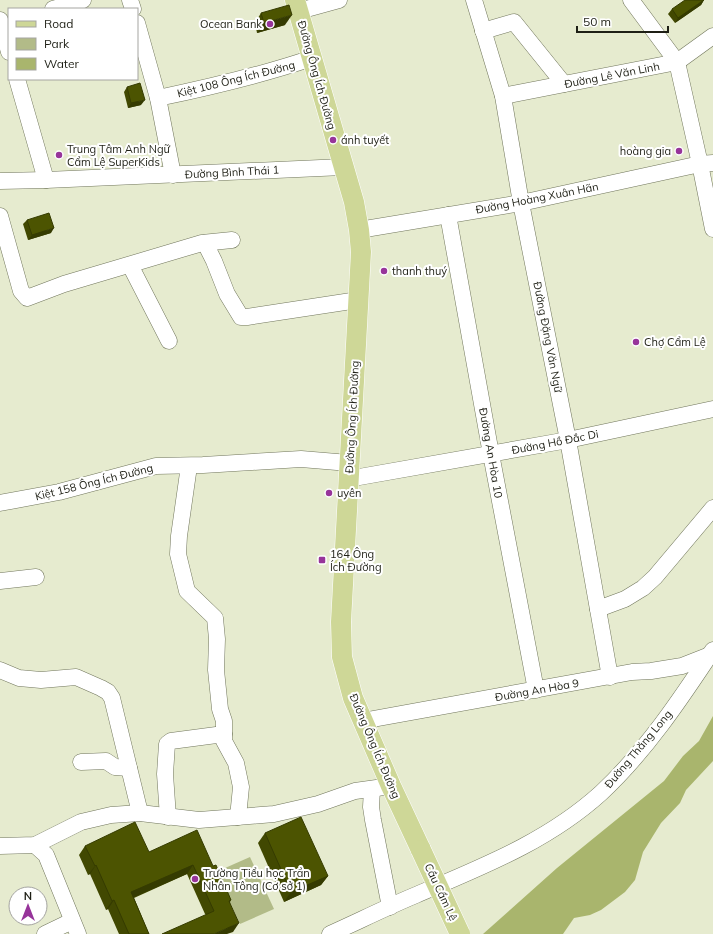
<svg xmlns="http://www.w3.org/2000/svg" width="713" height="934" font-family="Mulish,sans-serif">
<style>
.green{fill:#b2bb88}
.water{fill:#a9b56d}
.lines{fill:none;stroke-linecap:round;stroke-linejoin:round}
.minor-casing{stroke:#71765c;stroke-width:17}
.major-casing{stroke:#fff;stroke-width:21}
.minor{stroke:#fff;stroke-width:16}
.major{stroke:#ced797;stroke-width:20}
.major-bridge-casing{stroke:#fff;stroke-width:21;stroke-linecap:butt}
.major-bridge{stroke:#ced797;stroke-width:20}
.wall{fill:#414801}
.shaded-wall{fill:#353b01}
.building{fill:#4c5401;stroke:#353b01}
.poi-dot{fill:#97349a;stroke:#fff;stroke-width:1.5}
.labels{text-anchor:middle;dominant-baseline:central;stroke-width:4;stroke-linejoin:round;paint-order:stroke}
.poi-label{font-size:11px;fill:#1e1f15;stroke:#fff;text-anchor:start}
.street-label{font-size:11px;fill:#1e1f15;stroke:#fff}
</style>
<rect width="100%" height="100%" fill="#e6ebcf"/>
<polygon class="green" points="250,857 274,909 240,924 216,872"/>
<polygon class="water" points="713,716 713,761 686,790 680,803 661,823 643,852 635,880 625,892 601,910 590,915 574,918 563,934 483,934 557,868 664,781 683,756 699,741"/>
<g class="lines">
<g class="minor-casing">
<g id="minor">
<polyline points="130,0 133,9"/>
<polyline points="474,0 503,96 521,203 568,440 610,677"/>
<polyline points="631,0 677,62 700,164 713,229"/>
<polyline points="53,9 83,0"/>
<polyline points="299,11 339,0"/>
<polyline points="0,20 9,52"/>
<polyline points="137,23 158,98 173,175"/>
<polyline points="483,31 514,22 564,84"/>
<polyline points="17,79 46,180"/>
<polyline points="503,96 677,62 713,36"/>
<path d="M158 98C211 87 262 75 312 58"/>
<polyline points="0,181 46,180 343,167"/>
<polyline points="448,215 491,454 536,690"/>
<polyline points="0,216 21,291 27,298 64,284 202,243 232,240"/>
<polyline points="359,230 521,203 700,164 713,163"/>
<polyline points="205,243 214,261 227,294 241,317 247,317 358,300"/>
<polyline points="130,265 169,341"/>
<polyline points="189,466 179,536 178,554 187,591 215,618 217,639 216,670 220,709 224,721 224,741 236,763 241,787 238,817"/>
<polyline points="348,479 568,440 713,409"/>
<polyline points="0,503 59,492 156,466 203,465 301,459 349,463"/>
<polyline points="0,581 36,577"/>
<polyline points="598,609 625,599 643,588 655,577 713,508"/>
<polyline points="0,670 19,678 41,680 76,677 101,688 108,692 112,698 140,813"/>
<polyline points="362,721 632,672 651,671 682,666 710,655"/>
<polyline points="81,762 106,761 115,767 129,768"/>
<polyline points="372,789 371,807 373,820 390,907"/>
<polyline points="168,817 165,774 167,744 171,741 224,734"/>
<polyline points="35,845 46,855 78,934"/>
<polyline points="0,846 35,845 81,822 111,815 140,813 199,820 274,814 318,804 355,791 391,786"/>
<polyline points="45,934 72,921"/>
<path d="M330 934C359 921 387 907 416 895 481 867 547 842 601 793 645 752 680 700 713 650"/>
</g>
</g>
<g class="major-casing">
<polyline id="major" points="295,0 354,202 359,230 361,252 341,622 342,657 353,698 391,786 421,850"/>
</g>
<use href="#minor" class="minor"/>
<use href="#major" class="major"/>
<g class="major-bridge-casing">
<polyline id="major-bridge" points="421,850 460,934"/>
</g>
<use href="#major-bridge" class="major-bridge"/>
</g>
<g class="wall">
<polygon points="704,0 701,5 675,23 668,14 672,9"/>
<polygon points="261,13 285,25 257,33 255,23"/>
<polygon points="127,87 141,105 128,108 124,92"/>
<polygon points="27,220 51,233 28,240 23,224"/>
<polygon points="265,833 328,876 321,885 284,902 258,843"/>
<polygon points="85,846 149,852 213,866 231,900 230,902 233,932 205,914 187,874 134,898 149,934 119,934 108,909 106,910 90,874 88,875 79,855"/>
</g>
<g class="shaded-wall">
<polygon points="704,0 701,5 675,23 678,18"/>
<polygon points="292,15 285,25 257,33 264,23"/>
<polygon points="145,100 141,105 128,108 131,103"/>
<polygon points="54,228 51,233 28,240 32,235"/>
<polygon points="96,865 90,874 88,875 95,866"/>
<polygon points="193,865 187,874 125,901 131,892"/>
<polygon points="328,876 321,885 284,902 291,892"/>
<polygon points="114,900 108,909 106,910 112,901"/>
<polygon points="239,923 233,932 227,934 214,934"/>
</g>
<g class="building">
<polygon points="685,0 704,0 678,18 672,9"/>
<polygon points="289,5 292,15 264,23 261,13"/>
<polygon points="140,83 145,100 131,103 127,87"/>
<polygon points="49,213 54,228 32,235 27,220"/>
<polygon points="301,817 328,876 291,892 265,833"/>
<polygon points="135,822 149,852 197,830 213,866 216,865 231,900 229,901 239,923 214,934 162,934 214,911 193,865 131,892 149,934 129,934 114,900 112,901 96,865 95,866 85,846"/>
</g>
<g class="poi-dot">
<circle cx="270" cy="24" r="4"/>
<circle cx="333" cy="140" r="4"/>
<circle cx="679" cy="151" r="4"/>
<circle cx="59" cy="155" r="4"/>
<circle cx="384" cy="271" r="4"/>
<circle cx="636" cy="342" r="4"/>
<circle cx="329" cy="493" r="4"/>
<rect x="318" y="556" width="8" height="8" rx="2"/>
<circle cx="195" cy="879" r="4"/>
</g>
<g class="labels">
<g class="poi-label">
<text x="262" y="24" text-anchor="end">Ocean Bank</text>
<text x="341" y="140">ánh tuyết</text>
<text x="67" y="149">Trung Tâm Anh Ngữ<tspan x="67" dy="13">Cẩm Lệ SuperKids</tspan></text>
<text x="671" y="151" text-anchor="end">hoàng gia</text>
<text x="392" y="271">thanh thuý</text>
<text x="644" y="342">Chợ Cẩm Lệ</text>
<text x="337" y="493">uyên</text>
<text x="330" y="554">164 Ông<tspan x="330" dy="13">Ích Đường</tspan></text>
<text x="203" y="873">Trường Tiểu học Trần<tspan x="203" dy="13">Nhân Tông (Cơ sở 1)</tspan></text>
</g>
<g class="street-label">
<text transform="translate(317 75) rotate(74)">Đường Ông Ích Đường</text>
<text transform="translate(612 75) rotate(-11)">Đường Lê Văn Linh</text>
<text transform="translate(236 79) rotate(-14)">Kiệt 108 Ông Ích Đường</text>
<text transform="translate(232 172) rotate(-3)">Đường Bình Thái 1</text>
<text transform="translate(537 198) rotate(-11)">Đường Hoàng Xuân Hãn</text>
<text transform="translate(548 337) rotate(79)">Đường Đặng Văn Ngữ</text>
<text transform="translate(352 417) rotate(-87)">Đường Ông Ích Đường</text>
<text transform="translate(555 442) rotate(-11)">Đường Hồ Đắc Di</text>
<text transform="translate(491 453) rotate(80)">Đường An Hòa 10</text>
<text transform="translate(94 482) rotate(-14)">Kiệt 158 Ông Ích Đường</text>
<text transform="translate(537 690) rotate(-10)">Đường An Hòa 9</text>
<text transform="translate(375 746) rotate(67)">Đường Ông Ích Đường</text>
<text transform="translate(638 749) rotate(-50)">Đường Thăng Long</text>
<text transform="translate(441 892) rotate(65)">Cầu Cẩm Lệ</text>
</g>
</g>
<rect x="8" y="8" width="130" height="72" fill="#ffffff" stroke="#a5a5a1"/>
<rect x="16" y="21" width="20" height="6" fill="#ced797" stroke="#a5a5a1"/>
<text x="44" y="28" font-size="12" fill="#1e1f15">Road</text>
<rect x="16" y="38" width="20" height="12" fill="#b2bb88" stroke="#a5a5a1"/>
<text x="44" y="48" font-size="12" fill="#1e1f15">Park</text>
<rect x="16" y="58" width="20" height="12" fill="#a9b56d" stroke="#a5a5a1"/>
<text x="44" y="68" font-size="12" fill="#1e1f15">Water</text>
<g transform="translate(28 906)"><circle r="19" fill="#ffffff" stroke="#a5a5a1"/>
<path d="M0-3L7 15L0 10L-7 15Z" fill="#97349a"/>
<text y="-6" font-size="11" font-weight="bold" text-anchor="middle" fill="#1e1f15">N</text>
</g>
<path d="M577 26v6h91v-6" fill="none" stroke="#1e1f15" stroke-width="2"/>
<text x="583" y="26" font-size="12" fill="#1e1f15" stroke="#ffffff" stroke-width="3" paint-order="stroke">50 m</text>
</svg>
